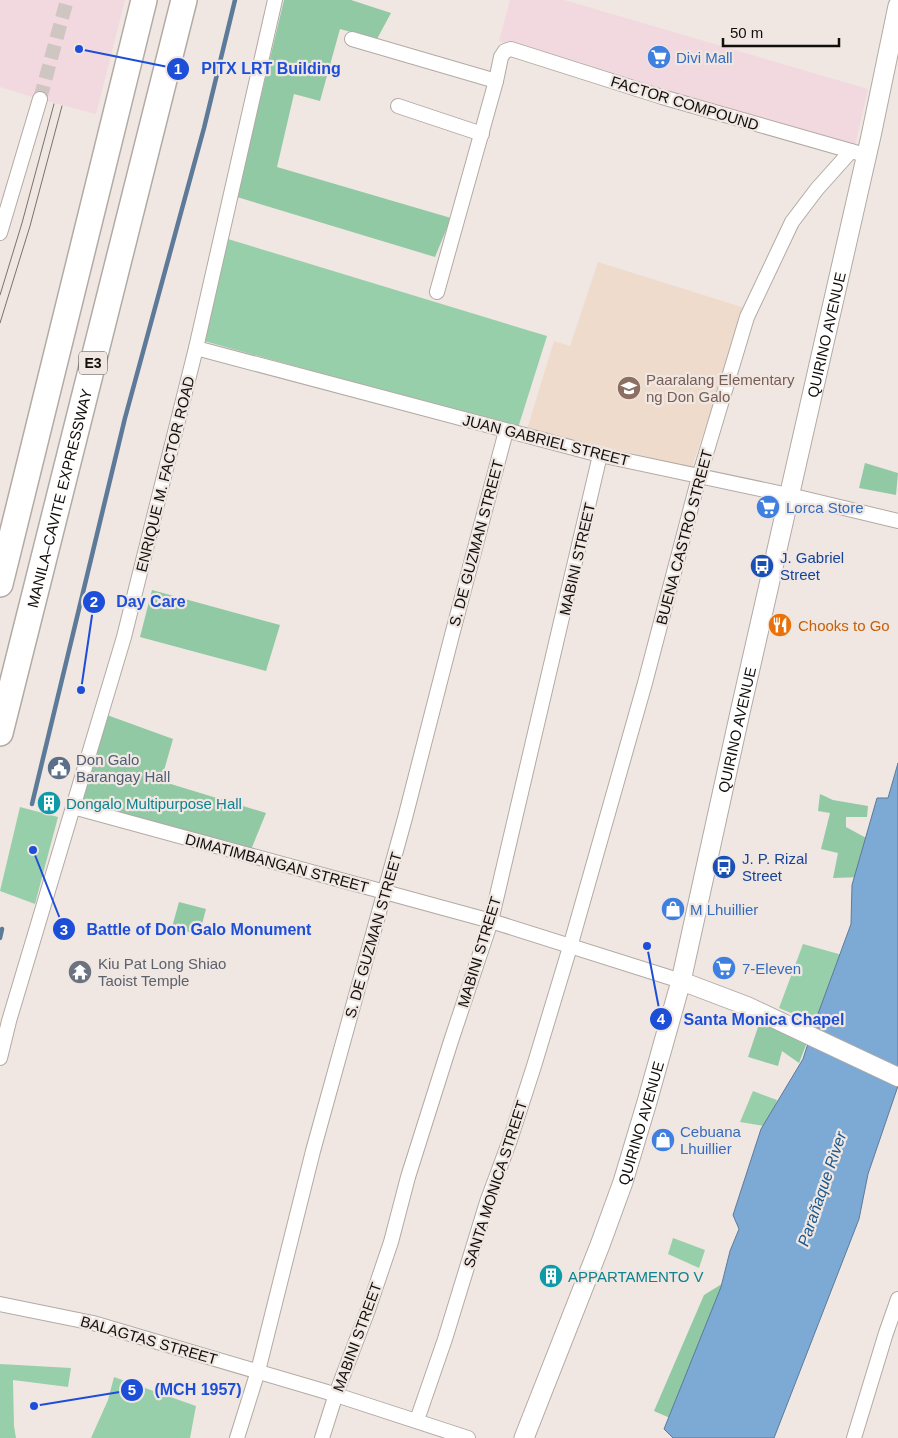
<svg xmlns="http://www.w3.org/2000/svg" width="898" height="1438" font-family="Arial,sans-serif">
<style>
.commercial{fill:#f2d8df}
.education{fill:#efdbcc}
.green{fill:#98cfab}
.forest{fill:#90c9a4}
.water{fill:#7da9d5;stroke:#5d7a99}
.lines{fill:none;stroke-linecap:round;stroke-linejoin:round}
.stream{stroke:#5d7a99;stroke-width:4.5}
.minor-tunnel{stroke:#cfc6c2;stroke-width:14;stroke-dasharray:14 7;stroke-linecap:butt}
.minor-casing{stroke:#b2aaa5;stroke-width:16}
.tertiary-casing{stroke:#b2aaa5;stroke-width:20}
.secondary-casing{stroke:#b2aaa5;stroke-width:21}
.motorway-casing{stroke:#b2aaa5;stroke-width:28}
.minor{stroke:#fff;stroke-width:14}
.tertiary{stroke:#fff;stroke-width:18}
.secondary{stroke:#fff;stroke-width:19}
.motorway{stroke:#fff;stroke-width:25}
.tram{stroke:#78726f;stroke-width:1}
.labels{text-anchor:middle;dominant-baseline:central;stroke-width:4.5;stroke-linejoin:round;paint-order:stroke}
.shield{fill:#f0e7e2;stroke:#544f4c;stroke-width:1}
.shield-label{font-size:14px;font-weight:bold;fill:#110e0c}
.shop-label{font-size:15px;fill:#366cbe;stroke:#f0e7e2;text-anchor:start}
.street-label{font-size:15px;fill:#110e0c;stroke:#f0e7e2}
.education-label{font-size:15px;fill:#785e54;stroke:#f0e7e2;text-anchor:start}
.transit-label{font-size:15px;fill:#164399;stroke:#f0e7e2;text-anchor:start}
.food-label{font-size:15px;fill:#c56008;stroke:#f0e7e2;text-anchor:start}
.service-label{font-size:15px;fill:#4e5e75;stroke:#f0e7e2;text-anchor:start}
.culture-label{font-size:15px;fill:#0d838f;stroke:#f0e7e2;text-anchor:start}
.worship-label{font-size:15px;fill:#5b616d;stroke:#f0e7e2;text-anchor:start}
.water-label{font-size:16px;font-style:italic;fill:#18588f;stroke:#f0e7e2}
.leader{fill:none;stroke:#1d4ed8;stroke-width:2}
.callout-dot{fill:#1d4ed8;stroke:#f0e7e2;stroke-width:2}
.mark-label{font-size:15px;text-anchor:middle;font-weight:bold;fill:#fff}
.callout-label{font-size:16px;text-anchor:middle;font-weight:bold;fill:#1d4ed8;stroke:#f0e7e2;stroke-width:4.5;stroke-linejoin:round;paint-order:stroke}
</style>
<rect width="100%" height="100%" fill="#f0e7e2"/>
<g class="commercial">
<polygon points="0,0 125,0 96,114 36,98 0,87"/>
<polygon points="510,0 564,0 868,89 855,146 499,41"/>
</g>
<polygon class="education" points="598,262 745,308 692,467 527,429 554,341 570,346"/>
<g class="green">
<polygon points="228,239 547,336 518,428 204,341"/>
<polygon points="20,807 58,817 35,904 0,891"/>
<polygon points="803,944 853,958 818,1024 779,1008"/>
<polygon points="753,1091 777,1100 770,1127 740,1122"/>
<polygon points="673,1238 705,1250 699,1268 668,1254"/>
<polygon points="0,1364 71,1368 68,1387 13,1380 14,1426 16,1438 0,1438"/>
<polygon points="114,1377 196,1406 190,1438 91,1438 108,1400"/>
</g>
<g class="forest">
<polygon points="284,0 351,0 391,13 377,39 340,29 320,101 294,94 277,167 451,218 435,257 237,197"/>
<polygon points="865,463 898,473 896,495 859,488"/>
<polygon points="152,590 280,625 266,671 140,637"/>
<polygon points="107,715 173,739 161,781 266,813 250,852 81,805"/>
<polygon points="820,794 833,800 868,806 867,817 846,817 846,827 868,839 861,877 833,878 838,853 821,849 830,813 818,811"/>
<polygon points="179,902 206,909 199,935 172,927"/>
<polygon points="761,1018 808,1040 799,1063 782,1051 778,1066 748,1057"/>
<polygon points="725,1282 686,1425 654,1411 704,1295"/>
</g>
<polygon class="water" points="898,763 898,1086 868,1174 859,1219 774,1438 673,1438 664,1429 721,1287 730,1251 739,1229 733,1215 761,1129 803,1059 815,1022 851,924 852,885 877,798 888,798"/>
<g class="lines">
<g class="stream">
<polyline points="32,804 125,418 204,128 235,0"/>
<polyline points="0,938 2,929"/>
</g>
<polyline class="minor-tunnel" points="40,99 67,0"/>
<g class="minor-casing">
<g id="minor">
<polyline points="352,39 496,81"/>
<polyline points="398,106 482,134"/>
<polyline points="0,233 40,99"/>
<polyline points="437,292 496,81 501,57 505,51 511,49 662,97 858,153"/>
<polyline points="196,348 600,455 798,497 898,521"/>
<polyline points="73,807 491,921 681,981"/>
<polyline points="0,1058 9,1021 124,637 196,348 275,0"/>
<polyline points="0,1304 93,1323 327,1392 468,1438"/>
<polyline points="417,1420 445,1339 487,1202 510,1140 534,1066 570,947 645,683 699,477 747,317 792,222 817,189 851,151"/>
<polyline points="237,1438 258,1371 313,1151 405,818 452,635 506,431"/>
<polyline points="322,1438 336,1394 368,1310 391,1242 408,1177 451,1041 491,921 600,455"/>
<polyline points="854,1438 886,1333 898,1299"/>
</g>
</g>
<g class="tertiary-casing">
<polyline id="tertiary" points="681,981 747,1006 898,1077"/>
</g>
<g class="secondary-casing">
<g id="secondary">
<path id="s1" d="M524 1438 600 1245 623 1182 647 1102 681 981 741 708 871 136 898 6"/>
</g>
</g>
<g class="motorway-casing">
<g id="motorway">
<polyline points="0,584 144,0"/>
<path id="s2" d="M0 733 184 0"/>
</g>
</g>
<use href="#minor" class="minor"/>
<use href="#tertiary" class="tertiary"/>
<use href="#secondary" class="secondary"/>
<use href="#motorway" class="motorway"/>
<g class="tram">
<polyline points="0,295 22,223 54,104"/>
<polyline points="0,323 30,226 62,106"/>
</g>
</g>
<defs>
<g id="supermarket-disc" transform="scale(1.25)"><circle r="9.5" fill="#3f7fe0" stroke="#f0e7e2"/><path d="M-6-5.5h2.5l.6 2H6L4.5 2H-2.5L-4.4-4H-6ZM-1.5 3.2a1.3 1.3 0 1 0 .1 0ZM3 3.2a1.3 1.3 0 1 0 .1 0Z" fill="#fff"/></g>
<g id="school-disc" transform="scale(1.25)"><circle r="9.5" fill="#8d6e63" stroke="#f0e7e2"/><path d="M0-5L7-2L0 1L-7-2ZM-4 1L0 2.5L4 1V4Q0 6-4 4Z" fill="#fff"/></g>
<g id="bus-disc" transform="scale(1.25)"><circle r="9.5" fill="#1a4fb4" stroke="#f0e7e2"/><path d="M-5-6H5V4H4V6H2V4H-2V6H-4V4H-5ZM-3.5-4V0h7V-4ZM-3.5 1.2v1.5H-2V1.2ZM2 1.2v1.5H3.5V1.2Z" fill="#fff"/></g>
<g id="restaurant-disc" transform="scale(1.25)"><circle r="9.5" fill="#e8710a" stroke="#f0e7e2"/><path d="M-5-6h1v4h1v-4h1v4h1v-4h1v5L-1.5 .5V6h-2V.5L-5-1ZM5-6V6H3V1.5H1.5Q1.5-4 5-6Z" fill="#fff"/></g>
<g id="civic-disc" transform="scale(1.25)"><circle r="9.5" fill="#5c6f8a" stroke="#f0e7e2"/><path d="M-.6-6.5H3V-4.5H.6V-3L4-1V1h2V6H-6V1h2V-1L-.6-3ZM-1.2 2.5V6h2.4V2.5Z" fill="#fff"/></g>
<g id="building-disc" transform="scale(1.25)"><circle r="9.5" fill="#0f9aa8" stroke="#f0e7e2"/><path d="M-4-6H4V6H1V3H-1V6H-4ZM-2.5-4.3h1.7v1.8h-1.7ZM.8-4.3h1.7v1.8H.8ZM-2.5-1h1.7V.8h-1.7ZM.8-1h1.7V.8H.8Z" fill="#fff"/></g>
<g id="shop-disc" transform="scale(1.25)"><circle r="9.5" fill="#3f7fe0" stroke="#f0e7e2"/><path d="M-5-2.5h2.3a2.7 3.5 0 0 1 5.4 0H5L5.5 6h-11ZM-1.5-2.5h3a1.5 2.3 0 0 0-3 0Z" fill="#fff"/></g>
<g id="temple-disc" transform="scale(1.25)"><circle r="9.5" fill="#6b7280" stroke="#f0e7e2"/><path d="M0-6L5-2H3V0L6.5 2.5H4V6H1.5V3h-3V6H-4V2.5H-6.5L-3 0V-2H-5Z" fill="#fff"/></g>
</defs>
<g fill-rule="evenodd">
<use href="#supermarket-disc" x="659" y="57"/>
<use href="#school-disc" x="629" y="388"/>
<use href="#supermarket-disc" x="768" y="507"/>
<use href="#bus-disc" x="762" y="566"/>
<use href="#restaurant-disc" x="780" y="625"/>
<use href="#civic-disc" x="59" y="768"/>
<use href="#building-disc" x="49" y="803"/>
<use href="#bus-disc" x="724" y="867"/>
<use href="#shop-disc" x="673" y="909"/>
<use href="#supermarket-disc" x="724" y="968"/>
<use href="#temple-disc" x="80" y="972"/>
<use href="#shop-disc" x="663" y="1140"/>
<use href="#building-disc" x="551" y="1276"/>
</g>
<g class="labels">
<rect class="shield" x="79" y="351.5" width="28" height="23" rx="4"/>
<g class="shield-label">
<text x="93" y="363">E3</text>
</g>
<g class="shop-label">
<text x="676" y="57">Divi Mall</text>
<text x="786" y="507">Lorca Store</text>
<text x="690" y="909">M Lhuillier</text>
<text x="742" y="968">7-Eleven</text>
<text x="680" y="1131">Cebuana<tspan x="680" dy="17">Lhuillier</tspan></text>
</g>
<g class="street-label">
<text transform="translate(685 103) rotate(17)">FACTOR COMPOUND</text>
<text stroke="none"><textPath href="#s1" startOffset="1146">QUIRINO AVENUE</textPath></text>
<text transform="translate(546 440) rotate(14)">JUAN GABRIEL STREET</text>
<text transform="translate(165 474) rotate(-76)">ENRIQUE M. FACTOR ROAD</text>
<text stroke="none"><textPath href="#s2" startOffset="242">MANILA–CAVITE EXPRESSWAY</textPath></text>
<text transform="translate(684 537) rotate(-75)">BUENA CASTRO STREET</text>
<text transform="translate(476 543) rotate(-75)">S. DE GUZMAN STREET</text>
<text transform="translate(577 559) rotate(-77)">MABINI STREET</text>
<text stroke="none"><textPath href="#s1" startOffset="741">QUIRINO AVENUE</textPath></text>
<text transform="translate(277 863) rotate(15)">DIMATIMBANGAN STREET</text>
<text transform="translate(373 935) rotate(-74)">S. DE GUZMAN STREET</text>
<text transform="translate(479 952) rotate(-73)">MABINI STREET</text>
<text stroke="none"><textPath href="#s1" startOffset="336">QUIRINO AVENUE</textPath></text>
<text transform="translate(495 1184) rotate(-72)">SANTA MONICA STREET</text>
<text transform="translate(357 1337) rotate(-70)">MABINI STREET</text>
<text transform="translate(149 1340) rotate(16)">BALAGTAS STREET</text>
</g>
<g class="education-label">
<text x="646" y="379">Paaralang Elementary<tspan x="646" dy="17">ng Don Galo</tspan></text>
</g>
<g class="transit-label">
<text x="780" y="557">J. Gabriel<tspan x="780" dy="17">Street</tspan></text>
<text x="742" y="858">J. P. Rizal<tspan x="742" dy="17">Street</tspan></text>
</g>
<g class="food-label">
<text x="798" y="625">Chooks to Go</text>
</g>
<g class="service-label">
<text x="76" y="759">Don Galo<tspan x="76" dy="17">Barangay Hall</tspan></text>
</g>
<g class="culture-label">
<text x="66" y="803">Dongalo Multipurpose Hall</text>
<text x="568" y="1276">APPARTAMENTO V</text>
</g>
<g class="worship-label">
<text x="98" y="963">Kiu Pat Long Shiao<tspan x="98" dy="17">Taoist Temple</tspan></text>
</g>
<g class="water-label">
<text transform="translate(822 1189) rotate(-71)">Parañaque River</text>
</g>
</g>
<path class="leader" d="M79 49L178 69M81 690L94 602M33 850L64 929M647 946L661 1019M34 1406L132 1390"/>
<g class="callout-dot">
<circle cx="79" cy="49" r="5"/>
<circle cx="81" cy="690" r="5"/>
<circle cx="33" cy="850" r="5"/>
<circle cx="647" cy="946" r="5"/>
<circle cx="34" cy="1406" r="5"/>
<circle cx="178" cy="69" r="12"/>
<circle cx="94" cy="602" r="12"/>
<circle cx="64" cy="929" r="12"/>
<circle cx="661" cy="1019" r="12"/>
<circle cx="132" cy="1390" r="12"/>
</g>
<g class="mark-label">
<text x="178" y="74">1</text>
<text x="94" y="607">2</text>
<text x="64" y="935">3</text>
<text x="661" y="1024">4</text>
<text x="132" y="1395">5</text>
</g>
<g class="callout-label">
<text x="271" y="74">PITX LRT Building</text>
<text x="151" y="607">Day Care</text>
<text x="199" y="935">Battle of Don Galo Monument</text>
<text x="764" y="1025">Santa Monica Chapel</text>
<text x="198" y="1395">(MCH 1957)</text>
</g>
<path d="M723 38v8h116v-8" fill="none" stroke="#110e0c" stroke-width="2.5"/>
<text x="730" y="38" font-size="15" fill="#110e0c" stroke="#f0e7e2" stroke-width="4" paint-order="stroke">50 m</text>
</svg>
